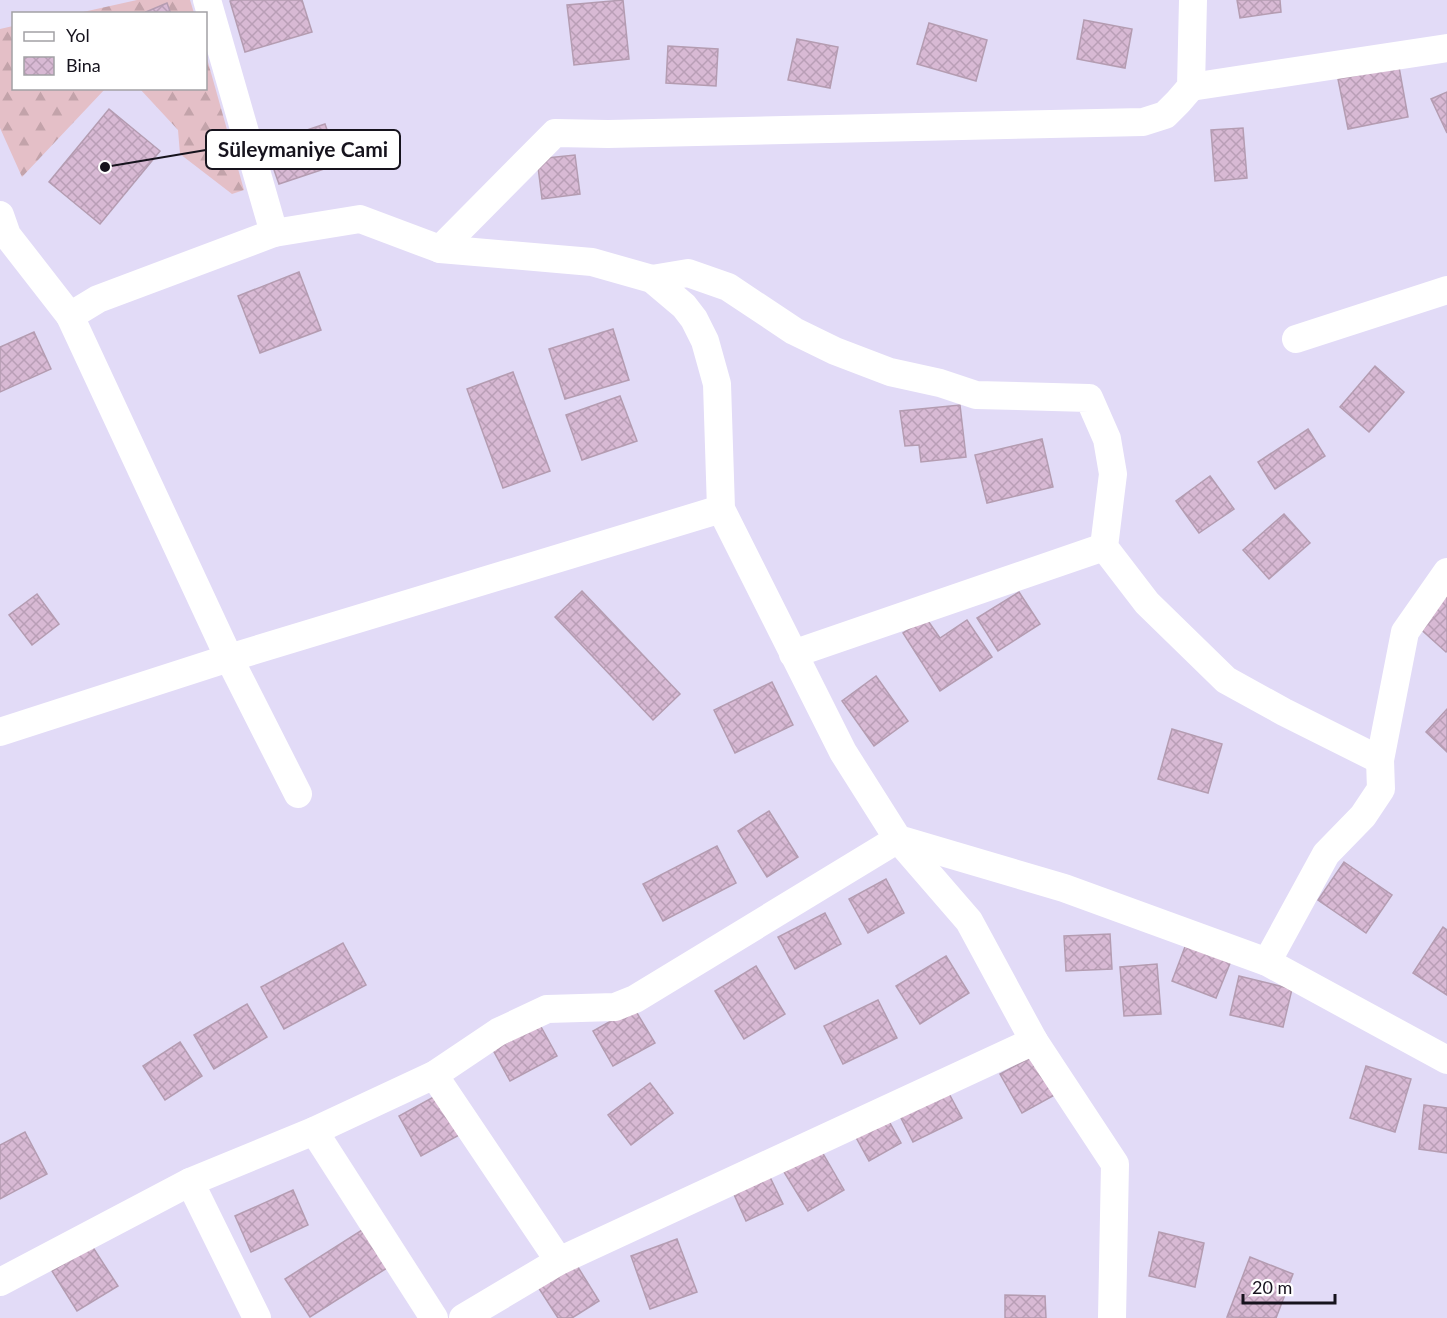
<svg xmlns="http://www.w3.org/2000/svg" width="1447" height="1318" font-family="Lato,sans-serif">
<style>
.forest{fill:url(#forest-firs)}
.building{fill:url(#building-cross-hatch);stroke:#b49cb1;stroke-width:1.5}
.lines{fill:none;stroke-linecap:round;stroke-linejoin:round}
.street{stroke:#fff;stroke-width:28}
.leader{fill:none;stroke:#16131d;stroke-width:2}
.callout-dot{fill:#16131d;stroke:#fff;stroke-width:2}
.callout{fill:#fff;stroke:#16131d;stroke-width:2}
.callout-label{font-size:21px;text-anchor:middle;font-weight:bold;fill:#16131d}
</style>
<defs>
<pattern id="forest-firs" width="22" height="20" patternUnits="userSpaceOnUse" patternTransform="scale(1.5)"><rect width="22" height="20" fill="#e4bfc7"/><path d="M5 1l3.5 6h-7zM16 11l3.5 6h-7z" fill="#c3a3aa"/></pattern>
<pattern id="building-cross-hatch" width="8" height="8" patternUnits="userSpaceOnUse" patternTransform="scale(1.5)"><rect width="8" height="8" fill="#d8b9d4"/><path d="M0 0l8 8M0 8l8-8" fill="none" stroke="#b99eb6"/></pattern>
</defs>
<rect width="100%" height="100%" fill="#e2dbf7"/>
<g class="forest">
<polygon points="137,0 190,0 194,13 74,14"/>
<polygon points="13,26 14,88 105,89 22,177 0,128 0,29"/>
<polygon points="206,55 244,190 232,194 180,154 178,130 140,89 206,88"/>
</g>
<g class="building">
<polygon points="234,0 302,0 312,32 245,52 230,1"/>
<polygon points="623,0 629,59 574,65 567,5"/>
<polygon points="1237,0 1280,0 1281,12 1240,18"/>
<polygon points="167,3 171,14 147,14 146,12"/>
<polygon points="1084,20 1132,29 1125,68 1077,59"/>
<polygon points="929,23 987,40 976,81 917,64"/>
<polygon points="797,39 838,47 830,88 788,80"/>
<polygon points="668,46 718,49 716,86 666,83"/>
<polygon points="1399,67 1408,117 1348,129 1338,79"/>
<polygon points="1447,92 1447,133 1431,99"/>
<polygon points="109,109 160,151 100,224 49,182"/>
<polygon points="325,124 339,164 279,184 265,144"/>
<polygon points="1243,128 1247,178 1215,181 1211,130"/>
<polygon points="575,155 580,194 542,199 537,159"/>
<polygon points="299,272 321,330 260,353 238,296"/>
<polygon points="613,329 629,380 565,399 549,349"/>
<polygon points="34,332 51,369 0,392 0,347"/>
<polygon points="1375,366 1404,392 1369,432 1340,407"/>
<polygon points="513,372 550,471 503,488 467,389"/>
<polygon points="620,396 637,441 582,460 566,415"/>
<polygon points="960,405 966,457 921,462 919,445 905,446 900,411"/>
<polygon points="1308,429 1325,456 1275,489 1258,462"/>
<polygon points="1042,439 1053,487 987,503 975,455"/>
<polygon points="1210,476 1234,509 1199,533 1176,501"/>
<polygon points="1284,514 1310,543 1269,579 1243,550"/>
<polygon points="582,591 680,694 653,720 555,617"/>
<polygon points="1019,592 1040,624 998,651 977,618"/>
<polygon points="37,594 59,624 32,645 9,615"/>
<polygon points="1447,596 1447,651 1446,652 1416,625"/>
<polygon points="926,618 940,638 967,620 992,657 940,691 903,633"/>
<polygon points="876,676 908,721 874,746 842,701"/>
<polygon points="772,682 793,725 735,753 714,710"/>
<polygon points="1447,709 1447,752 1426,732"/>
<polygon points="1172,729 1222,744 1208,793 1158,779"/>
<polygon points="769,811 798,857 767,877 738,831"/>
<polygon points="717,846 736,883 663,921 643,884"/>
<polygon points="1344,862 1392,895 1366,933 1318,900"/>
<polygon points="886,879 904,913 868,933 849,899"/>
<polygon points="825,913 841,944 795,969 778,937"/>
<polygon points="1443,927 1447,930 1447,995 1413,973"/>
<polygon points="1110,934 1112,969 1066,971 1064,936"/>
<polygon points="1188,939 1233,956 1216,998 1172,981"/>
<polygon points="343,943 366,985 284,1029 261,987"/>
<polygon points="946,956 969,993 920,1024 896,986"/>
<polygon points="1157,964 1161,1014 1124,1016 1120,967"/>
<polygon points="756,966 785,1014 744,1039 715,991"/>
<polygon points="1239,976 1292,989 1283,1027 1230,1015"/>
<polygon points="878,1000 897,1038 843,1064 824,1026"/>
<polygon points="247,1004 267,1037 214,1069 194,1035"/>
<polygon points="634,1008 655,1043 613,1066 593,1031"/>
<polygon points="540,1025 557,1056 510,1081 493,1050"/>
<polygon points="180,1042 202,1076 165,1100 143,1066"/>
<polygon points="1039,1053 1060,1092 1022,1113 1000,1074"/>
<polygon points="1366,1066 1411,1079 1395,1132 1350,1118"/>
<polygon points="650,1083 673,1113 631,1145 608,1115"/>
<polygon points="946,1088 962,1118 913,1142 898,1112"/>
<polygon points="439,1094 461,1134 421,1156 399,1116"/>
<polygon points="1424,1105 1447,1108 1447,1153 1419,1149"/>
<polygon points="885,1114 901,1143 869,1161 853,1132"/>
<polygon points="25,1132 47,1174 0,1199 0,1145"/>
<polygon points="821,1150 844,1190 808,1211 784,1172"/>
<polygon points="768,1173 783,1204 746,1221 732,1190"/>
<polygon points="293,1190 308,1225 251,1252 235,1216"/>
<polygon points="362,1230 387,1268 310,1317 285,1279"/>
<polygon points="1159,1232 1204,1243 1195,1287 1149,1276"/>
<polygon points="677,1239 697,1292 650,1309 631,1256"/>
<polygon points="92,1246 118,1286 77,1311 52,1271"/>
<polygon points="1250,1257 1293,1274 1276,1318 1227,1317"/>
<polygon points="576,1264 599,1301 572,1318 558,1318 538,1287"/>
<polygon points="1005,1295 1045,1296 1046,1318 1005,1318"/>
</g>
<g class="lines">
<g class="street">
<polyline points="207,0 274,233"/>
<polyline points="1191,87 1447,48"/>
<polyline points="0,215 7,235 70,316 98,299 274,233 360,219 440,249 592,262 652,279 684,306 694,319 705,341 717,384 721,509 843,752 898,839 1064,888 1267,962 1447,1060"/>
<polyline points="440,249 555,133 608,134 1143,122 1165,115 1178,102 1191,87 1193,0"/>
<polyline points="652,279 688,273 728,287 794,331 835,351 890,372 940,383 976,395 1089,398 1107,439 1113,474 1104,547 1147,603 1226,680 1284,712 1380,760"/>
<polyline points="70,316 229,658 298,794"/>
<polyline points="1296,339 1447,290"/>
<polyline points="793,654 1104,547"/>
<polyline points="0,732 229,658 721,509"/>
<polyline points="1267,962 1326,854 1363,816 1381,789 1380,760 1405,632 1447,572"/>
<polyline points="434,1075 559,1261"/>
<polyline points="314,1131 434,1318"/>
<polyline points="190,1182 257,1318"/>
<polyline points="0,1282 190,1182 314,1131 434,1075 498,1032 547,1009 615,1007 635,999 898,839 969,921 1034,1041 1115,1164 1112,1318"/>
<polyline points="463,1318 559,1261 1034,1041"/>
</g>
</g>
<path class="leader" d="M105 167L206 150"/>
<circle class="callout-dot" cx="105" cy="167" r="6"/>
<rect class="callout" x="206" y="130" width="194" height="39" rx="6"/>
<g class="callout-label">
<text x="303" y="157">Süleymaniye Cami</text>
</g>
<rect x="12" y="12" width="195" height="78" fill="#ffffff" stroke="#a2a1a5" stroke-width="1.5"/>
<rect x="24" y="32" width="30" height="9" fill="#ffffff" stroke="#a2a1a5" stroke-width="1.5"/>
<text x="66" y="42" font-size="18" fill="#16131d">Yol</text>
<rect x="24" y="57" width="30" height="18" fill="url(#building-cross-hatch)" stroke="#a2a1a5" stroke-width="1.5"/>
<text x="66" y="72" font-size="18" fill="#16131d">Bina</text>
<path d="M1243 1294v9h92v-9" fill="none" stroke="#16131d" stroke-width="3"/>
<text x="1252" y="1294" font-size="18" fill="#16131d" stroke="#ffffff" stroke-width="4.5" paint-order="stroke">20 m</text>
</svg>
